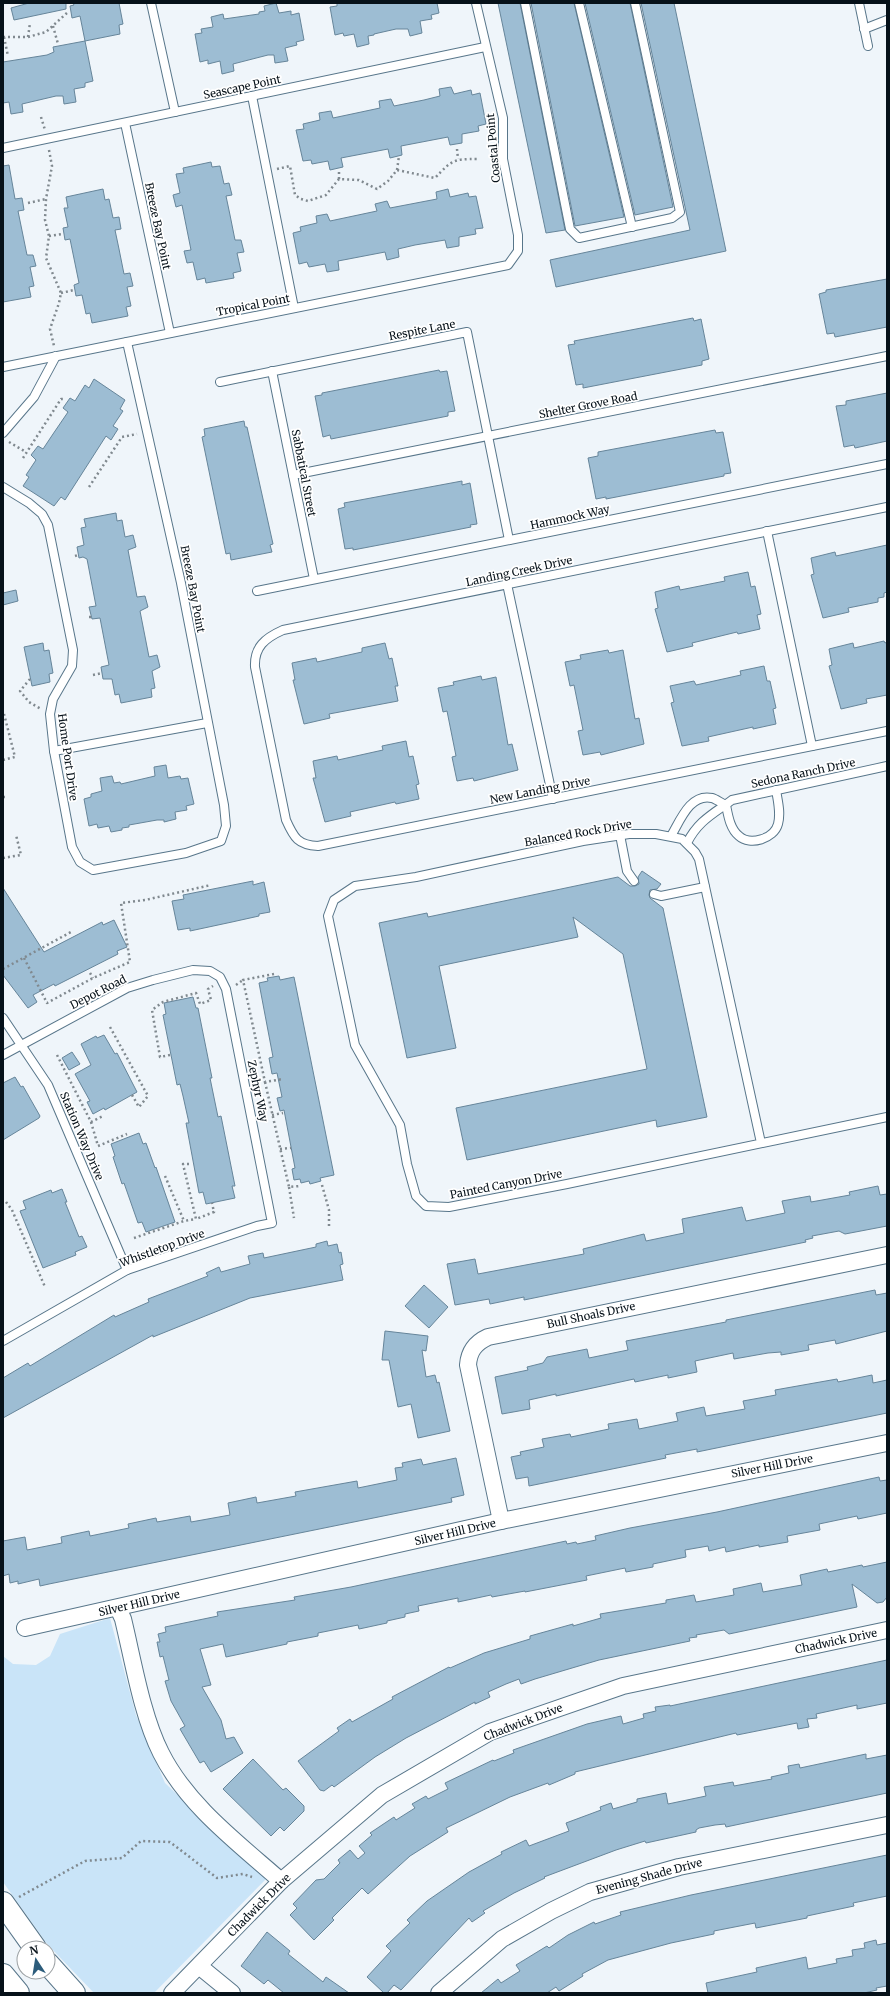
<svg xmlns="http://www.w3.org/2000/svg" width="890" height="1996" font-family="Merriweather,serif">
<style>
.green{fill:#c9e4f8}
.building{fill:#9dbdd3;stroke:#66859a}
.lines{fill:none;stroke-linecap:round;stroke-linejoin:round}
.service-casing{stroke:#58768a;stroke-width:10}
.minor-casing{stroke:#58768a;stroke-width:18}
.secondary-casing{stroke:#58768a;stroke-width:24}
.path{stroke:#80898f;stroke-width:2.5;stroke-dasharray:2 3;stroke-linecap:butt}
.service{stroke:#fff;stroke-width:8}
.minor{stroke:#fff;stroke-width:16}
.secondary{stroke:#fff;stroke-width:22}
.labels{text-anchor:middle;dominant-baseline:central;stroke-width:3.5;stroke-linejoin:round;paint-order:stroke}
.street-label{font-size:11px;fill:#061119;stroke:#fff}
</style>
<rect width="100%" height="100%" fill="#eff5fa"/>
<polygon class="green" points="110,1618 136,1715 165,1783 266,1879 154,1993 94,1993 48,1945 3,1882 3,1656 13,1664 36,1665 50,1656 60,1634"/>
<g class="building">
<polygon points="29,3 66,3 66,9 14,20 11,8"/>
<polygon points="73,3 119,3 123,24 119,25 120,34 85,41 93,81 85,83 85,87 74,89 76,102 64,104 63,96 56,96 22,104 23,112 11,114 9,102 3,103 3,62 47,55 54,52 53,47 85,41 80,16 72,18 70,6 74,5"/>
<polygon points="276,3 279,13 291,11 291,15 299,13 304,40 296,42 297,45 285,48 288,61 275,63 274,55 268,55 233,64 234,71 222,74 220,61 208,64 208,60 200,62 195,34 202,33 201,29 213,27 211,17 223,14 224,19 259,14 259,12 265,11 264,6"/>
<polygon points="337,3 437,3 439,13 431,15 432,19 420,21 422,33 410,36 408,29 396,29 374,34 374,35 368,36 369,44 357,47 354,34 344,36 343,33 335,35 330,7 337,6"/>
<polygon points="498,3 520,3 565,230 546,233"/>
<polygon points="531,3 574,3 624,217 575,226"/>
<polygon points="585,3 630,3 673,207 635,215"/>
<polygon points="641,3 674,3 726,251 556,287 550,260 690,230"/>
<polygon points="451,87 454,94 471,90 472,95 480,93 486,124 478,126 479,131 462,134 462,143 450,145 448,137 401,146 402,155 390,158 388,149 341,158 343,167 330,170 328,161 312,164 311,160 303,161 296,130 304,129 303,124 320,120 319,113 331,111 333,118 380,108 379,101 391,99 394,106 424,100 440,96 439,89"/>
<polygon points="211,162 212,167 220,166 224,184 229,183 232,195 226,196 230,215 235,240 241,240 244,252 237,253 241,271 233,273 234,278 206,283 205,278 197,280 193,262 187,263 184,251 191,250 182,205 176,207 173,195 180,193 176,174 184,173 183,168"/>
<polygon points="9,165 15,199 22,198 24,210 18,211 27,255 33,255 36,266 30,267 34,286 29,287 31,297 3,302 3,166"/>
<polygon points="103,189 105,200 109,199 113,218 119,217 121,229 115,230 119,249 124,274 130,273 133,286 127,287 131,306 126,307 128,316 92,323 90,313 86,314 82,295 76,296 74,285 79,283 70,239 65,240 63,228 68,227 64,208 68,208 66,197"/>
<polygon points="448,189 450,197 468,193 469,197 476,196 483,228 475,229 476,234 459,237 459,246 447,248 445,240 415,245 398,249 399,257 387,260 385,252 338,261 339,270 327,272 325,264 309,267 307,262 299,264 293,233 301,231 300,227 317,223 316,216 327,214 330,221 377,211 375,204 387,201 390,208 437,199 436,192"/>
<polygon points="887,279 887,327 835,337 834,333 827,334 819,294 826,292 826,290"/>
<polygon points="693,318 694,321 701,319 709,359 702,361 702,365 583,388 583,384 576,385 568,345 575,344 574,341"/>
<polygon points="439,370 440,372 447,371 455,411 448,412 448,416 331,439 330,435 323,437 315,396 322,395 322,393"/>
<polygon points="94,379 125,400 120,409 123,411 113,426 118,429 111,440 106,436 65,500 61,497 54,506 23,486 29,477 26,475 36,460 31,455 38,446 43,449 53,434 68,412 63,408 70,398 75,401 85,385 89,388"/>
<polygon points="887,393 887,441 855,448 854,445 844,447 836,406 846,405 846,401"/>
<polygon points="244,421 245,427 247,427 273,544 270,545 272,552 231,560 230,553 226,554 202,437 205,436 204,429"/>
<polygon points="715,430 716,433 723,432 731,473 724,474 724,476 606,499 606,497 596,499 588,458 598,456 598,452"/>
<polygon points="462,481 462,485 470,483 477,524 470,525 471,527 395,542 353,550 353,548 345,549 338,509 345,507 344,503"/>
<polygon points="116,513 117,521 122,520 125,537 133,535 136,547 128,550 137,597 145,596 148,607 140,611 149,657 157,655 160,667 152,671 155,688 151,689 152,697 121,703 119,694 115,695 112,679 103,679 101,667 109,665 100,618 92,619 89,607 96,606 87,559 83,557 79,558 77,547 84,545 81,528 86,527 84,519"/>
<polygon points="887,545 887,592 884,593 884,597 878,598 878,602 848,608 849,612 823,618 811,575 814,574 811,558 835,552 836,556"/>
<polygon points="748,572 751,587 755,586 761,614 757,615 760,629 738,634 737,632 692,643 693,646 667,652 655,609 658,608 655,592 679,586 680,590 725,581 724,577"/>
<polygon points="16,590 18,601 3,605 3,593"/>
<polygon points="884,641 885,643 887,642 887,695 866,699 867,703 841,709 829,666 832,665 829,649 853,643 854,648"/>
<polygon points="43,643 44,651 49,650 53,673 49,674 50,682 32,686 24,647"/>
<polygon points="385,643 389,659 392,658 398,686 395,686 398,701 329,714 330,718 304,724 293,680 295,680 292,663 316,658 317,662 362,652 362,648"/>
<polygon points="608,650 609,653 623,650 635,719 639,718 644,744 601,755 600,752 583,755 578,731 583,730 574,685 570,686 565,662 581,659 580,655"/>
<polygon points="764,666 767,681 770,681 776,708 773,709 776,724 753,729 753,727 708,737 709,741 682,746 671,703 674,702 670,686 694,681 696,685 741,675 740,671"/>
<polygon points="481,676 482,680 496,677 508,745 512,744 518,770 474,781 473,778 457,781 452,757 456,756 447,711 443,712 438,688 454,685 453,682"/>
<polygon points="406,741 409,757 413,756 419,784 416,785 419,799 396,804 395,802 350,812 351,816 325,822 313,778 316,778 313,761 337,756 338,760 383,750 382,746"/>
<polygon points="166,765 168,778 180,776 181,779 188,778 194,804 186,806 187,810 175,812 176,819 164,822 164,820 157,820 129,825 129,827 122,828 122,830 111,832 109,826 98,828 97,824 89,826 84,799 91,797 91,794 102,791 100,778 112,776 114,783 120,782 121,784 155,776 154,767"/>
<polygon points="642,871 661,884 657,889 650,890 649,895 650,898 663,908 707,1117 657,1127 656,1120 467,1160 456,1108 647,1069 623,954 573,917 578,937 439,966 456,1048 407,1058 379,923 427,913 428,917 618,877 630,886 635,886 639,884 638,877"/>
<polygon points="253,881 253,885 264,882 270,912 259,914 259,916 232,922 190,931 190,928 178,930 172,901 184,899 183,895"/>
<polygon points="3,888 44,952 102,922 103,925 114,920 127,947 117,951 118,954 55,986 54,984 33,995 37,1002 28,1008 3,975"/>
<polygon points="279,976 280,980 294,977 334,1175 320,1178 321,1181 310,1184 309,1181 301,1183 300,1179 294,1180 292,1169 295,1168 284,1110 280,1111 277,1098 282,1097 277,1073 272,1074 269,1058 273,1057 259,983 268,981 267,978"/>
<polygon points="193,997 196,1008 198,1008 212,1078 210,1078 218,1117 221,1116 235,1186 232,1186 235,1198 206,1204 203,1192 199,1193 186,1123 189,1123 183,1096 180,1084 177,1085 163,1015 166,1014 164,1003"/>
<polygon points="104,1035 115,1054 117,1053 137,1092 105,1110 104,1108 93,1114 87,1102 90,1101 75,1074 91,1065 81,1044 96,1036 97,1038"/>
<polygon points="72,1052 80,1064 69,1070 62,1058"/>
<polygon points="15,1077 21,1087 23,1086 40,1116 39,1118 3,1140 3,1083"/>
<polygon points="139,1133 143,1144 146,1143 155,1168 156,1167 175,1222 146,1232 142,1222 138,1223 124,1183 122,1184 113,1157 115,1156 111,1144"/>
<polygon points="878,1186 880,1195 887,1194 887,1226 845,1234 839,1231 812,1236 813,1238 805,1240 806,1242 524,1300 524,1297 490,1304 489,1299 455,1305 447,1264 475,1259 478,1274 584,1254 583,1249 644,1234 646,1241 684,1233 682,1219 742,1207 746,1221 785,1213 782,1201 810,1196 811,1202 850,1195 849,1192"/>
<polygon points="62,1189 67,1202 65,1202 79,1237 82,1236 87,1247 75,1252 76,1255 43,1268 20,1211 26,1209 23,1201 51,1190 52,1193"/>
<polygon points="327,1241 328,1246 337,1244 339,1253 341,1252 343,1264 340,1265 343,1280 250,1298 153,1337 153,1335 3,1418 3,1378 28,1363 30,1366 114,1315 115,1317 149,1302 148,1299 208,1276 206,1273 219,1267 221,1272 250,1264 248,1256 263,1253 264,1258 316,1247 316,1244"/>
<polygon points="424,1285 448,1307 429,1328 405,1306"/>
<polygon points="875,1290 876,1295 887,1293 887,1331 836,1344 835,1340 808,1345 809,1350 781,1355 781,1352 768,1353 734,1359 733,1353 695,1361 697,1372 668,1378 668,1375 635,1382 634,1379 556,1396 556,1394 529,1400 530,1409 502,1414 495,1377 528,1370 527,1367 543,1363 547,1357 587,1349 589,1358 628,1350 626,1341 726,1322 726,1320"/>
<polygon points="385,1331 428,1336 426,1351 422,1350 426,1377 435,1375 437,1383 439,1382 450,1431 418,1438 411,1404 398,1407 389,1360 382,1360"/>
<polygon points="872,1375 873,1383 887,1380 887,1413 697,1452 697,1449 665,1455 666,1458 529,1486 528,1477 516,1479 511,1457 521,1455 520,1452 544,1447 542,1439 570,1434 571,1437 609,1429 608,1424 637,1419 639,1429 678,1421 676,1413 704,1407 706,1416 745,1409 743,1401 776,1395 775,1390 837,1379 838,1382"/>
<polygon points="456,1458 464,1495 451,1498 452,1502 49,1584 40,1586 39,1579 18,1584 18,1581 10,1583 9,1574 3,1576 3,1541 25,1537 27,1550 62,1543 61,1537 89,1531 90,1536 129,1528 128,1524 156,1518 157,1522 190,1516 191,1522 230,1515 228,1503 256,1497 257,1503 296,1496 295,1492 357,1481 358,1488 397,1480 395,1468 403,1467 402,1463 421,1459 423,1465"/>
<polygon points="879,1477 880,1481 887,1480 887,1513 858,1519 857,1516 819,1524 820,1530 787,1536 788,1542 759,1547 759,1545 726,1552 725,1547 709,1551 708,1546 685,1550 686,1557 653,1564 653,1567 626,1572 625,1568 586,1576 587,1580 525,1592 525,1591 492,1597 491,1595 458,1602 458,1598 418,1606 419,1611 405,1614 405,1617 387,1621 387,1623 359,1629 358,1625 318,1633 318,1636 287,1642 287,1644 226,1657 223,1644 200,1649 211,1685 202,1687 221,1720 226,1739 234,1737 243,1753 211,1772 204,1761 200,1763 180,1729 185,1726 171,1701 165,1681 169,1680 163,1656 160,1657 157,1642 160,1642 158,1634 166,1632 165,1627 218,1616 217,1612 295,1600 294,1597 351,1587 566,1541 567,1544 576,1542 577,1544 596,1540 595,1536 630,1528 717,1512"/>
<polygon points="887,1562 887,1597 883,1602 877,1603 852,1584 857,1607 729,1634 724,1630 696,1635 697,1637 689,1638 690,1641 599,1660 535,1679 521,1684 519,1679 506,1684 488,1692 490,1697 475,1704 475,1702 406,1738 375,1757 334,1787 332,1785 324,1791 320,1790 298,1761 339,1731 337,1728 350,1719 352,1722 393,1699 392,1697 449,1667 450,1668 484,1653 530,1639 530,1636 573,1624 573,1626 601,1618 600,1614 666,1603 666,1600 694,1595 696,1602 734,1595 733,1589 761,1583 763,1592 802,1585 800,1575 827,1569 828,1572 862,1565 863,1567"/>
<polygon points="887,1660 887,1703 857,1709 857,1705 816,1714 817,1718 807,1719 809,1727 798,1729 797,1723 737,1735 736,1733 575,1772 575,1774 549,1785 548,1783 510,1797 446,1828 448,1832 410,1856 368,1894 362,1888 332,1918 334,1920 314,1940 290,1915 297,1908 293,1904 316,1880 324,1879 340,1863 338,1860 350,1850 358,1859 365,1853 359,1846 372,1835 370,1833 394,1817 396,1820 415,1808 412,1804 426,1796 428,1799 448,1789 445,1783 493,1760 494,1761 514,1753 513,1750 587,1724 621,1716 623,1724 644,1718 643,1714 656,1711 655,1707 670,1705 670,1706"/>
<polygon points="866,1754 866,1759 887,1755 887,1793 726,1827 725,1824 715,1825 699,1828 696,1830 696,1832 646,1843 645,1841 616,1850 544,1877 545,1878 514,1893 483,1911 485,1913 472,1922 469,1918 401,1990 394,1985 387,1993 384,1993 367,1977 391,1951 386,1946 410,1923 407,1920 427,1901 469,1872 502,1854 501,1852 526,1840 529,1846 569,1831 566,1823 601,1810 600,1807 611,1803 613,1809 637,1802 637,1799 666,1793 668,1804 706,1796 704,1787 733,1782 734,1786 772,1779 771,1777 789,1773 788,1766 799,1764 800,1768"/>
<polygon points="253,1759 283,1790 286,1788 304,1806 304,1811 284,1831 280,1827 271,1836 223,1789"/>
<polygon points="887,1855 887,1896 853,1903 854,1906 807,1916 807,1918 756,1928 755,1923 714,1931 714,1934 671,1943 608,1960 582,1974 583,1976 559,1991 556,1987 547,1993 481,1993 498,1979 501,1983 520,1971 516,1965 547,1946 549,1948 568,1935 594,1922 595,1924 621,1915 620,1912 691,1895"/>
<polygon points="267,1932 290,1951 288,1954 323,1982 326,1977 349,1993 284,1993 268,1980 264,1984 241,1966"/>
<polygon points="876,1940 877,1945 887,1943 887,1986 876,1988 877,1990 864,1993 708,1993 706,1983 757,1972 756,1968 806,1957 808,1969 837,1963 836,1959 853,1956 852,1950 865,1948 864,1943"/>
</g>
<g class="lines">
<g class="service-casing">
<g id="service">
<polyline points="151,3 175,112"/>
<polyline points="525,3 570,229 579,238 672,218 680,212 635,3"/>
<polyline points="579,3 632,227"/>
<polyline points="859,3 868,46"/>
<polyline points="864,29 887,20"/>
<polyline points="252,96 294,308"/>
<polyline points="125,123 170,333"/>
<polyline points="3,148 485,47"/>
<polyline points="3,367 508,265 518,251 518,235 503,159 503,118 476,3"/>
<polyline points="272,371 314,579"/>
<polyline points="220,382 467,332 509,540"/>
<polyline points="3,433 34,397 56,356"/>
<polyline points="293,475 887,356"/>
<polyline points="3,487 29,503 42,514 48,525 73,650 72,666 53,699 50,714 54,751 72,847 80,862 93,870 186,853 221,841 226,826 224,805 181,583 127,342"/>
<path d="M887 507 283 630C265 638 254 647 255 667L286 820C294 838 298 845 318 846L887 731"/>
<polyline points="767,531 812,746"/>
<polyline points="507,584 553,799"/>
<polyline points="257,591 887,464"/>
<polyline points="54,751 207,723"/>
<path d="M726 805C728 815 730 829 739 836 750 846 774 839 778 824 781 813 778 802 776 790"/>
<polyline points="620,835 627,871 634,881"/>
<path d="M671 836C680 821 690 793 712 798 716 799 721 803 726 805"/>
<path d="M687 843C698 821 713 814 732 800L887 766"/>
<polyline points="654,894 661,896 705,887"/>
<polyline points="3,1018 48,1085 127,1270"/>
<polyline points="3,1055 127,988 153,980 193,970 210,971 220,977 226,989 272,1223 257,1226 127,1270 3,1341"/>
<polyline points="761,1143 699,859 695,852 682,839 656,834 629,834 583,841 416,877 355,886 334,900 328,916 355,1045 400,1125 407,1164 416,1196 426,1206 449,1207 567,1184 887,1117"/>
</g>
</g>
<g class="minor-casing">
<g id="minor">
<path d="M501 1521 468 1365C469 1351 475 1343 488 1337L887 1255"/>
<path d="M118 1608 123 1619C133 1660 142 1716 161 1753 187 1805 238 1843 281 1881"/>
<polyline points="25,1628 501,1521 887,1443"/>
<polyline points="199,1966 232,1993"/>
<polyline points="172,1993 281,1881 382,1795 490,1732 623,1686 887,1630"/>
<polyline points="439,1993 502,1939 551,1911 590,1892 679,1867 887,1825"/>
</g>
</g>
<g class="secondary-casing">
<g id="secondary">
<polyline points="3,1903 35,1948"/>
<polyline points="48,1964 74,1993"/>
<polyline points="3,1975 18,1993"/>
</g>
</g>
<g class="path">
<polyline points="53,26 58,44"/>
<polyline points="3,37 28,37 46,32 68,12"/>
<polyline points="4,37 8,56"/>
<polyline points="28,37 30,23"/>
<polyline points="41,117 45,130"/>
<polyline points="457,149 458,159"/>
<polyline points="49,150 52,166 46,199 45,220 49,236 46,258 61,293 59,303 50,329 54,346"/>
<path d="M277 169 290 166 295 195 301 199 308 201 326 195 339 179 359 180 377 189 388 181 397 170 435 178C452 160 453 159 478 159"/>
<polyline points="397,170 399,156"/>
<polyline points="339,179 339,171"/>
<polyline points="28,203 46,199"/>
<polyline points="49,236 63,234"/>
<polyline points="61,293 74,290"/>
<polyline points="9,442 26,452"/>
<polyline points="23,458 61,399 63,399"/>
<polyline points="89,487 122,437 137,434"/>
<polyline points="75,556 78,555"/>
<polyline points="89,617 91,617"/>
<polyline points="93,675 102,673"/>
<polyline points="30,679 20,691 29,702 41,709"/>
<polyline points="3,760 15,757 4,714"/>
<polyline points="3,797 5,797"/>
<polyline points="3,858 21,855 16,835"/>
<polyline points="24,958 47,1003 93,978 130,962 121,903 145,900 211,885"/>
<polyline points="3,969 71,932"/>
<polyline points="90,973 93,978"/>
<polyline points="274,974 243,980 265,1082 283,1079"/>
<polyline points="236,985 243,980"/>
<polyline points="110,1027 148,1096 139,1107 132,1095"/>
<polyline points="57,1055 91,1122 103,1116"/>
<polyline points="170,1055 160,1057 152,1010 163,1002 196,993 200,1004 211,1000 208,989 213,986"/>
<polyline points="265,1082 289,1187 300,1186"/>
<polyline points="272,1115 283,1113"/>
<polyline points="91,1122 98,1146 127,1134"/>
<polyline points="280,1149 291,1148"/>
<polyline points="189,1164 183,1164 196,1219 214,1212 212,1203"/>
<polyline points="165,1176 184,1221"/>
<polyline points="322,1185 329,1210 329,1229"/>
<polyline points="289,1187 294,1218"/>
<polyline points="6,1202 12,1210 45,1287"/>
<polyline points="134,1238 184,1221 196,1219"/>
<polyline points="19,1897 85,1861 122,1858 141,1841 170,1842 217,1878 243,1874 252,1877"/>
</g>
<use href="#service" class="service"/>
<use href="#minor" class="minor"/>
<use href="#secondary" class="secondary"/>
</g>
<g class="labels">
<g class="street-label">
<text transform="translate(242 87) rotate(-12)">Seascape Point</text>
<text transform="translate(493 148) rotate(-95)">Coastal Point</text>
<text transform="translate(158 226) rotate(78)">Breeze Bay Point</text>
<text transform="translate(253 305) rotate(-11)">Tropical Point</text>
<text transform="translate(422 330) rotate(-11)">Respite Lane</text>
<text transform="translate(588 405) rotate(-11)">Shelter Grove Road</text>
<text transform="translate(304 473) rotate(79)">Sabbatical Street</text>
<text transform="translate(570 517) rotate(-12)">Hammock Way</text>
<text transform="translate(519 571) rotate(-12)">Landing Creek Drive</text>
<text transform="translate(193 589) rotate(79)">Breeze Bay Point</text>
<text transform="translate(68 757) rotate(82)">Home Port Drive</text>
<text transform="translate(803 773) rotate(-12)">Sedona Ranch Drive</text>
<text transform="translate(540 790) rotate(-11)">New Landing Drive</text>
<text transform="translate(578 833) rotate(-10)">Balanced Rock Drive</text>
<text transform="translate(98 992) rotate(-27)">Depot Road</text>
<text transform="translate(258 1091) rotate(78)">Zephyr Way</text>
<text transform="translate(82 1136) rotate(67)">Station Way Drive</text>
<text transform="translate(506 1184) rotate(-11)">Painted Canyon Drive</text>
<text transform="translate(162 1248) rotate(-20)">Whistletop Drive</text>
<text transform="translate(591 1315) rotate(-12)">Bull Shoals Drive</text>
<text transform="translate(772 1466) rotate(-11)">Silver Hill Drive</text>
<text transform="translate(455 1532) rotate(-13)">Silver Hill Drive</text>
<text transform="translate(139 1603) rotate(-13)">Silver Hill Drive</text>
<text transform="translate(836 1641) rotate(-12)">Chadwick Drive</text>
<text transform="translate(523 1722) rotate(-21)">Chadwick Drive</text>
<text transform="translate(649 1876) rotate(-15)">Evening Shade Drive</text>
<text transform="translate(259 1905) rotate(-45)">Chadwick Drive</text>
</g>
</g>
<rect width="890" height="1996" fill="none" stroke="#061119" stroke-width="8"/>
<g transform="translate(36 1960) rotate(348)"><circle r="19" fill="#ffffff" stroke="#9ba0a3"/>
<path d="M0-3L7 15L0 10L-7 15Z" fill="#2c5c7b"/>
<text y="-6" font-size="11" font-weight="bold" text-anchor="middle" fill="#061119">N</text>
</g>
</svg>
